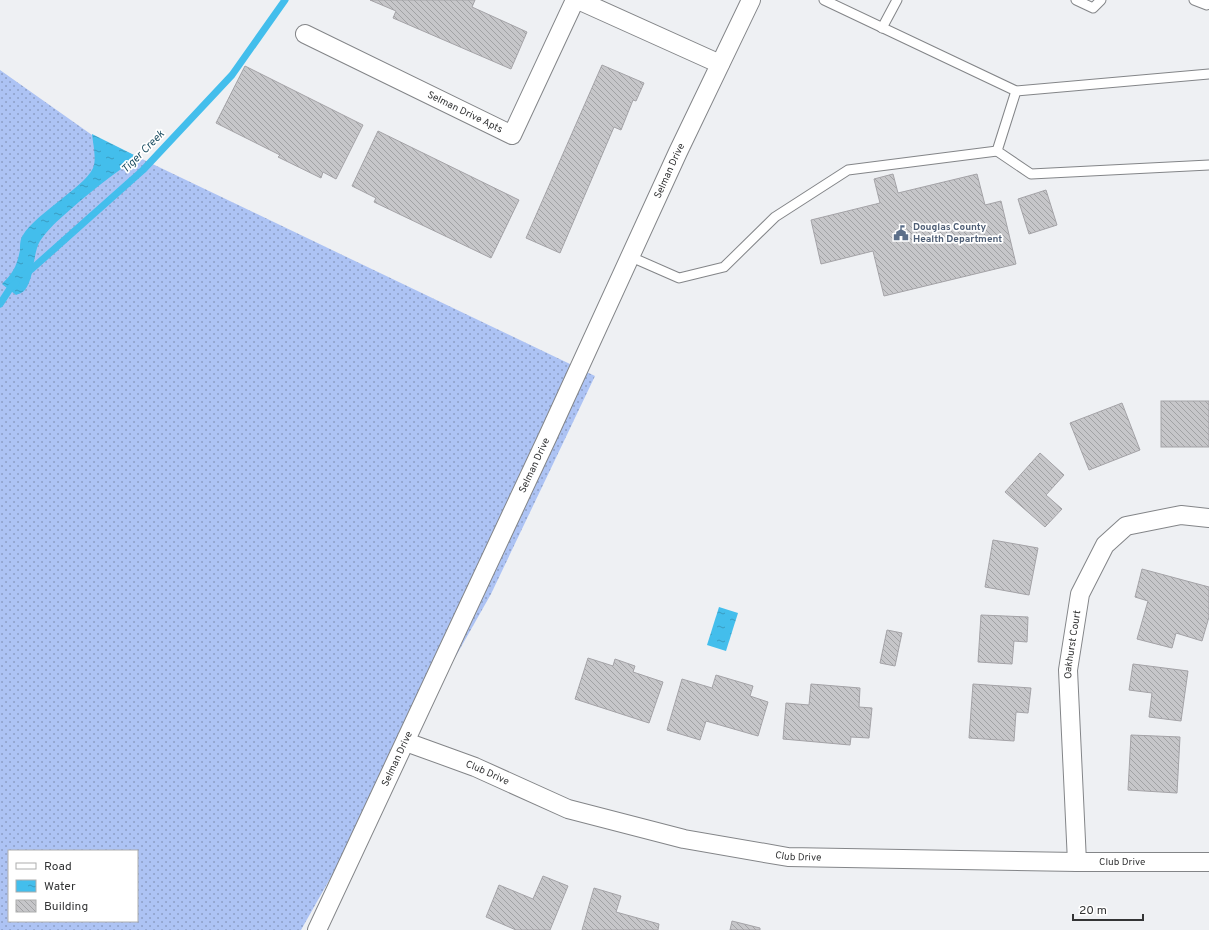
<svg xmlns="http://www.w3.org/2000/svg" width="1209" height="930" font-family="Overpass,sans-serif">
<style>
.grass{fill:url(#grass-dots);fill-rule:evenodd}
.water{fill:url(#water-ripples)}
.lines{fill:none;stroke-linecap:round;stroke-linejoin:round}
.stream{stroke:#43beec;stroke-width:7}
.building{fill:url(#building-back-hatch);stroke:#a4a3a7}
.lane-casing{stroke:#838588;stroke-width:11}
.street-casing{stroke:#838588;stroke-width:20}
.lane{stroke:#fff;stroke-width:9}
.street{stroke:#fff;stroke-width:18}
.labels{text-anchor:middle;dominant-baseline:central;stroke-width:3.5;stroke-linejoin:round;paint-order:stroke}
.street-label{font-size:10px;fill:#333435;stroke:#fff}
.service-label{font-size:10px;font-weight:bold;fill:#4e5e75;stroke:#fff;text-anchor:start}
.water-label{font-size:11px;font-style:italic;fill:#1c4e62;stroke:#fff}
</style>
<defs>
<pattern id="grass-dots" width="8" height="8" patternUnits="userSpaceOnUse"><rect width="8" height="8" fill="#adc3f4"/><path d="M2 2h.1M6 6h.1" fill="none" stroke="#8d9fc6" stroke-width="1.8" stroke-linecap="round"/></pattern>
<pattern id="water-ripples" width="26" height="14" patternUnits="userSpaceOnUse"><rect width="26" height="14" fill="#43beec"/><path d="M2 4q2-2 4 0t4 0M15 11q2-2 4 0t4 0" fill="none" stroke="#399bc0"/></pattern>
<pattern id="building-back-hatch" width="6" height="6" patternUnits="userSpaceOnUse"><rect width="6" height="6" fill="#c6c6c9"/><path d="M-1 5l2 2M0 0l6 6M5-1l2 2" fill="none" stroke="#a1a2a4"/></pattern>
</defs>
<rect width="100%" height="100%" fill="#eef0f3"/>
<path class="grass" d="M0 70 92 135 595 376 491 594 301 930H0ZM9 851H137V921H9Z"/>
<g class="water">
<path d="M92 134 138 157C112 175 87 194 63 216 55 223 46 232 40 241 32 255 35 279 24 291 22 293 18 294 16 295L2 284C13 273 17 266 20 250 20 245 20 239 23 235 36 213 91 183 94 165 96 157 93 143 92 134Z"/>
<polygon points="719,607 738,613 726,651 707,645"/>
</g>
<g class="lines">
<g class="stream">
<polyline points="25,275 143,170 232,75 285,0"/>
<polyline points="0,304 11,287 16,283"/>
</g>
</g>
<g class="building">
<polygon points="370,0 475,0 472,7 527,32 511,69 393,18 396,11"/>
<polygon points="602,65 644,83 636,101 633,100 621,130 614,127 560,253 526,238"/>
<polygon points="245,66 363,125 336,179 323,172 321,178 278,157 280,155 216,123"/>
<polygon points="378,131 519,200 491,258 374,202 376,198 352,186"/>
<polygon points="893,174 898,193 977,174 985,205 1001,201 1016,264 884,296 873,251 821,264 811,220 880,203 874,179"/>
<polygon points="1046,190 1057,225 1029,234 1018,199"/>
<rect x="1161" y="401" width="48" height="46"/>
<polygon points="1122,403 1140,450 1089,470 1070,423"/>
<polygon points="1040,453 1064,475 1046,495 1062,509 1045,527 1005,492"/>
<polygon points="993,540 1038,548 1029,595 985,587"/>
<polygon points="1142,569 1209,587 1209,617 1202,641 1176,633 1172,648 1137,639 1148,601 1135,597"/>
<polygon points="981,615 1028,617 1027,642 1014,641 1012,664 978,662"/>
<polygon points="887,630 902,633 895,666 880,663"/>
<polygon points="588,658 613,666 615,659 635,666 633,672 663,682 649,723 575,699"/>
<polygon points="1133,664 1188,671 1181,721 1149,717 1152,693 1129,690"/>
<polygon points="716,675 753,686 750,696 768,702 758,736 706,721 700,740 667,730 682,679 712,688"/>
<polygon points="811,684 860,688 859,707 872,708 869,738 851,737 850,745 783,739 786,703 809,705"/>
<polygon points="973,684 1031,688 1028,713 1016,712 1014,741 969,738"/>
<polygon points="1131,735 1180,737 1177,793 1128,790"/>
<polygon points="543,876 568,886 550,930 516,930 486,917 499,885 533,899"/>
<polygon points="594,888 621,896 616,912 659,924 658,930 582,930"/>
<polygon points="732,921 760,928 760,930 730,930"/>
</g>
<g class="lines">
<g class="lane-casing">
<g id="lane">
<polyline points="824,0 1016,91 1209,74"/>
<polyline points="1076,0 1093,8 1101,0"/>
<polyline points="1194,0 1207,5 1209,0"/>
<polyline points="882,28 897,0"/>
<polyline points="1016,91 997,151 1031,174 1209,165"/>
<polyline points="631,257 679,278 724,267 775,217 848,170 997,151"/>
</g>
</g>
<g class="street-casing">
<g id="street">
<polyline points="578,0 720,64"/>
<path id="s1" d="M305 34 512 135 575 0"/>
<path id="s2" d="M406 742 475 767 568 809 684 839 788 857 1077 862H1209"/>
<path id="s3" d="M1077 862 1068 670 1080 594 1105 545 1126 526 1181 515 1209 518"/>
<path id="s4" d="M317 930 548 436 678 152 751 0"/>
</g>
</g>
<use href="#lane" class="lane"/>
<use href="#street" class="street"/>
</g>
<defs>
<g id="civic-bare" transform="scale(1.2)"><path d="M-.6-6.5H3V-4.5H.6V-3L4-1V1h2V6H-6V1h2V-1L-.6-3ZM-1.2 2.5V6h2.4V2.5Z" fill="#5c6f8a" stroke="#fff" stroke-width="2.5" paint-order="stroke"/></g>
</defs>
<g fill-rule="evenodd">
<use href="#civic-bare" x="901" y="233"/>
</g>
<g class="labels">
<g class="street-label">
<text stroke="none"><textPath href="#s1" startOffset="178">Selman Drive Apts</textPath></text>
<text stroke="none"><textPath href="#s4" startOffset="837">Selman Drive</textPath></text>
<text stroke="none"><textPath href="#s4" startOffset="513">Selman Drive</textPath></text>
<text stroke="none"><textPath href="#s3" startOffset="218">Oakhurst Court</textPath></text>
<text stroke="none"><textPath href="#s4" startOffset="189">Selman Drive</textPath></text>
<text stroke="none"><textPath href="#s2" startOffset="87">Club Drive</textPath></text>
<text stroke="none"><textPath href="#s2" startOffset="411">Club Drive</textPath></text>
<text stroke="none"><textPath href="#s2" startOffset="735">Club Drive</textPath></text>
</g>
<g class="service-label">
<text x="913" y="227">Douglas County<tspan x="913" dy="12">Health Department</tspan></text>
</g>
<g class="water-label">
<text transform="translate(143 152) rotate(-45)">Tiger Creek</text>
</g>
</g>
<rect x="8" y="850" width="130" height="72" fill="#ffffff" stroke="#adaeae"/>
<rect x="16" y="863" width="20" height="6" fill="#ffffff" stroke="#adaeae"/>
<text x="44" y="870" font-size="12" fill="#333435">Road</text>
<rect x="16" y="880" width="20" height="12" fill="url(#water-ripples)" stroke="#adaeae"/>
<text x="44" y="890" font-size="12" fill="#333435">Water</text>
<rect x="16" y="900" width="20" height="12" fill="url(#building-back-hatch)" stroke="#adaeae"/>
<text x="44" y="910" font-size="12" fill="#333435">Building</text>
<path d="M1073 914v6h70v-6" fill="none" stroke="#333435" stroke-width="2"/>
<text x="1079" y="914" font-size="12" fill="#333435" stroke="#ffffff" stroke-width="3" paint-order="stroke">20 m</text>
</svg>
